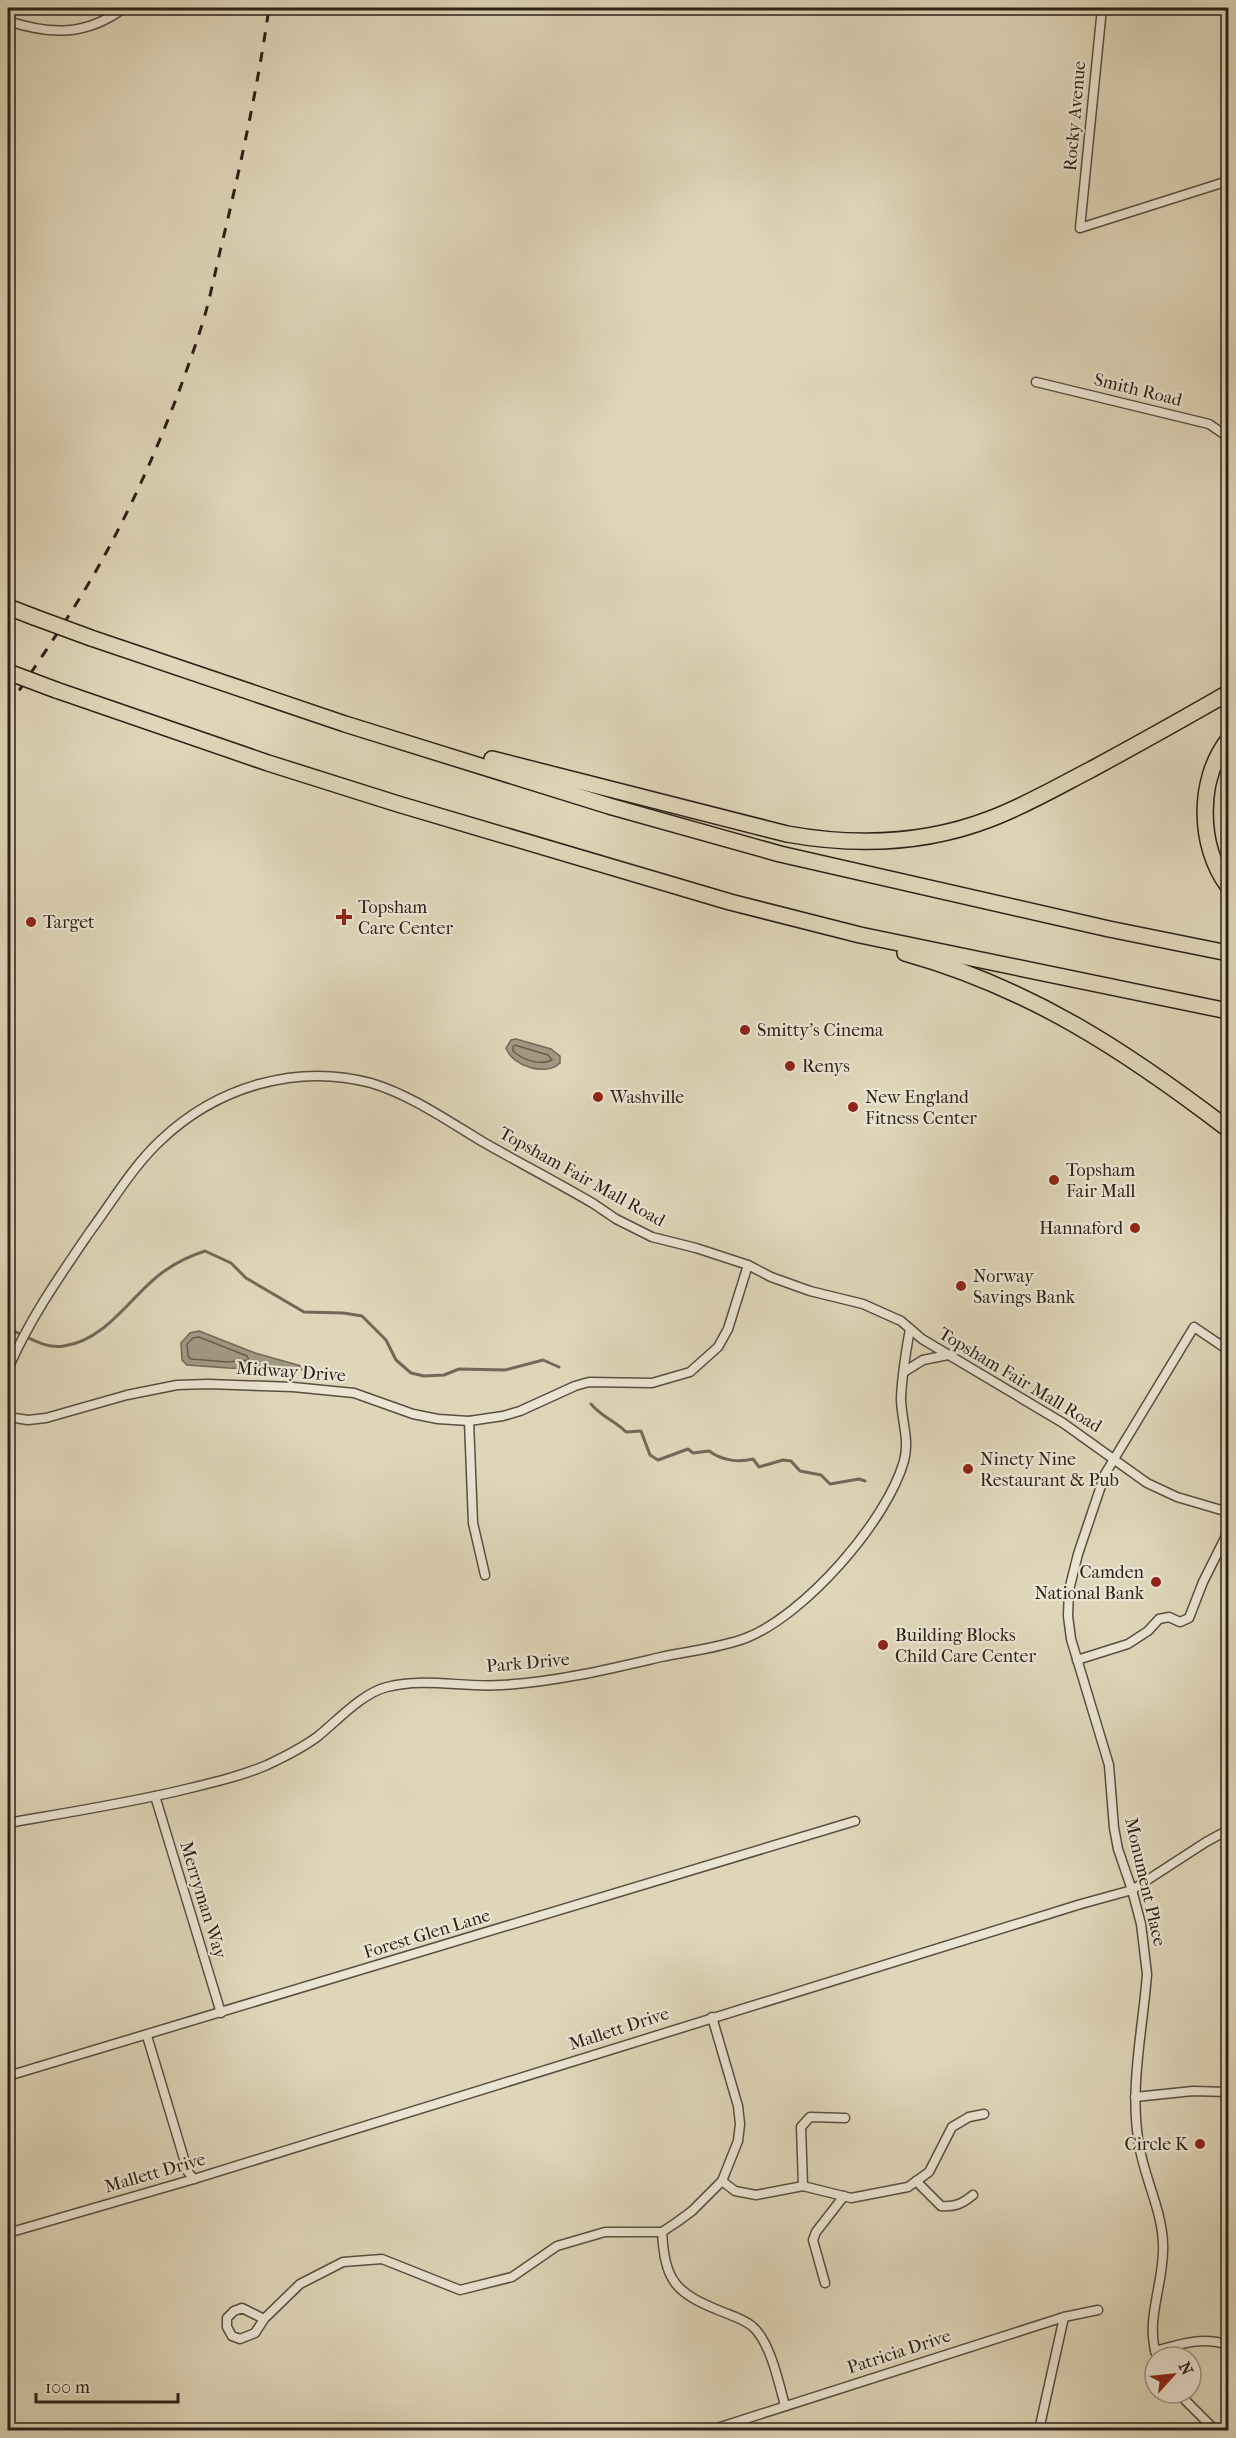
<svg xmlns="http://www.w3.org/2000/svg" width="1236" height="2438" font-family="'IM FELL French Canon',serif">
<style>
.water{fill:#a29882;stroke:#736858;stroke-width:1.5}
.lines{fill:none;stroke-linecap:round;stroke-linejoin:round}
.shore{stroke:#685c4d;stroke-width:1.5}
.stream{stroke:#736858;stroke-width:3}
.street-casing{stroke:#5a4e40;stroke-width:11}
.highway-casing{stroke:#2d2118;stroke-width:18}
.street{stroke:#eae4d2;stroke-width:8}
.highway{stroke:#dfd6b9;stroke-width:15}
.rail{stroke:#2d2118;stroke-width:3;stroke-dasharray:10 10;stroke-linecap:butt}
.highway-bridge-casing{stroke:#2d2118;stroke-width:18;stroke-linecap:butt}
.highway-bridge{stroke:#dfd6b9;stroke-width:15}
.poi-dot{fill:#8f2418;stroke:#eae4d2;stroke-width:2}
.labels{text-anchor:middle;dominant-baseline:central;stroke-width:4.5;stroke-linejoin:round;paint-order:stroke}
.street-label{font-size:18px;fill:#2d2118;stroke:#eae4d2}
.poi-label{font-size:18px;fill:#2d2118;stroke:#eae4d2;text-anchor:start}
</style>
<rect width="100%" height="100%" fill="#dfd6b9"/>
<filter id="stains"><feTurbulence type="fractalNoise" baseFrequency=".00333" numOctaves="4"/><feColorMatrix values="0 0 0 0 .2 0 0 0 0 .09 0 0 0 0 .02 0 0 0 .5 -.17"/></filter>
<radialGradient id="worn" r=".72"><stop offset=".6" stop-color="#630" stop-opacity="0"/><stop offset="1" stop-color="#630" stop-opacity=".3"/></radialGradient>
<g class="water">
<path d="M516 1039 551 1049 560 1056V1063C546 1077 512 1066 506 1048L511 1040Z"/>
<polygon points="199,1331 255,1353 305,1367 305,1370 228,1368 187,1365 182,1360 181,1343 190,1333"/>
</g>
<g class="lines">
<g class="shore">
<path d="M515 1045 548 1055 552 1060C540 1066 523 1060 513 1051V1047Z"/>
<polygon points="199,1337 247,1356 249,1360 228,1362 191,1359 188,1356 187,1344 193,1338"/>
</g>
<g class="stream">
<path d="M8 1335 16 1332C31 1339 47 1349 64 1346 107 1340 131 1295 163 1272 177 1262 189 1256 205 1251L231 1263 246 1278 304 1312 343 1313 362 1316 386 1340 396 1360 411 1373 424 1376 444 1375 459 1369 505 1370 543 1360 559 1367"/>
<path d="M591 1404C603 1418 614 1420 626 1432L641 1431 650 1455 658 1460 688 1449 693 1453 709 1451C721 1460 738 1463 753 1459L759 1467 783 1460 791 1461 800 1471 821 1475 830 1484 859 1479 865 1481"/>
</g>
<g class="street-casing">
<g id="street">
<polyline points="1102,8 1080,228 1228,181"/>
<path d="M8 21C51 35 86 36 124 8"/>
<polyline points="1036,382 1209,424 1228,437"/>
<path d="M8 1369C29 1320 59 1277 89 1233 112 1202 133 1166 161 1140 217 1087 296 1063 371 1083 411 1095 448 1121 483 1142 520 1163 558 1183 594 1204L616 1219 652 1237 696 1248 748 1265 771 1277 810 1291 863 1304 901 1321 922 1339 1063 1423 1147 1483 1177 1497 1228 1512"/>
<polyline points="904,1372 923,1360 948,1355"/>
<polyline points="8,1417 28,1420 46,1418 127,1395 177,1385 208,1384 293,1387 354,1393 413,1414 438,1419 469,1421 503,1416 520,1411 575,1386 589,1382 652,1383 690,1372 718,1347 728,1329 748,1265"/>
<polyline points="469,1421 473,1523 485,1575"/>
<polyline points="1077,1660 1128,1644 1148,1631 1159,1619 1169,1617 1180,1622 1189,1618 1203,1582 1226,1536 1228,1510"/>
<polyline points="155,1796 221,2013"/>
<path d="M8 1823C65 1813 122 1804 178 1791 207 1784 239 1777 267 1765 284 1757 302 1748 317 1737 337 1721 362 1693 387 1687 426 1677 463 1688 502 1685 556 1682 609 1669 661 1657 689 1651 720 1648 746 1638 805 1615 887 1521 904 1461 910 1439 901 1419 901 1398 902 1375 906 1351 910 1329"/>
<polyline points="147,2036 188,2172 194,2179"/>
<polyline points="8,2076 855,1821"/>
<polyline points="1135,2097 1193,2091 1228,2092"/>
<polyline points="722,2181 735,2191 756,2195 803,2186 851,2198 908,2187 929,2172 952,2127 969,2117 984,2114"/>
<path d="M916 2181 941 2206C955 2207 962 2204 973 2195"/>
<polyline points="803,2186 801,2127 810,2117 845,2118"/>
<path d="M662 2232C665 2283 676 2293 723 2312 733 2316 743 2319 752 2326 770 2341 779 2383 785 2406"/>
<polyline points="8,2233 194,2179 1081,1904 1132,1890 1206,1842 1228,1830"/>
<polyline points="825,2283 813,2240 816,2232 844,2196"/>
<polyline points="264,2319 242,2308 234,2311 227,2318 227,2327 232,2336 240,2339 255,2333 264,2319 300,2284 343,2262 382,2259 460,2290 512,2277 557,2246 605,2232 662,2232 677,2222 692,2211 722,2181 738,2141 740,2124 738,2106 712,2017"/>
<path d="M1155 2351C1180 2344 1203 2336 1228 2345"/>
<path d="M1157 2357C1144 2319 1165 2283 1163 2244 1162 2208 1142 2174 1138 2138 1130 2084 1143 2028 1147 1974L1141 1924 1132 1890 1118 1849 1114 1828 1109 1765 1071 1639 1068 1616 1069 1590 1078 1554 1105 1474 1194 1327 1228 1350"/>
<polyline points="1178,2393 1215,2430"/>
<polyline points="711,2430 1064,2317 1098,2310"/>
<polyline points="1039,2430 1064,2317"/>
</g>
</g>
<g class="highway-casing">
<g id="highway">
<polyline points="8,607 34,617"/>
<polyline points="91,638 345,724 609,806 780,854 1109,929 1228,953"/>
<polyline points="56,690 268,763 398,804 730,902 860,935 1228,1011"/>
<path d="M1228 740C1197 780 1198 846 1228 886"/>
<path d="M492 759 787 834C854 846 925 844 990 819 1025 806 1059 786 1092 769 1138 744 1183 719 1228 693"/>
<path d="M905 953C1030 988 1126 1051 1228 1129"/>
</g>
</g>
<use href="#street" class="street"/>
<use href="#highway" class="highway"/>
<path class="rail" d="M8 707C40 659 73 612 101 562 142 488 175 408 201 328 211 297 216 266 224 235 242 159 258 85 269 8"/>
<g class="highway-bridge-casing">
<g id="highway-bridge">
<polyline points="34,617 91,638"/>
<polyline points="8,672 56,690"/>
</g>
</g>
<use href="#highway-bridge" class="highway-bridge"/>
</g>
<g class="poi-dot">
<path d="M341 908h6v6h6v6h-6v6h-6v-6h-6v-6h6z"/>
<circle cx="31" cy="922" r="6"/>
<circle cx="745" cy="1030" r="6"/>
<circle cx="790" cy="1066" r="6"/>
<circle cx="598" cy="1097" r="6"/>
<circle cx="853" cy="1107" r="6"/>
<circle cx="1054" cy="1180" r="6"/>
<circle cx="1135" cy="1228" r="6"/>
<circle cx="961" cy="1286" r="6"/>
<circle cx="968" cy="1469" r="6"/>
<circle cx="1156" cy="1582" r="6"/>
<circle cx="883" cy="1645" r="6"/>
<circle cx="1200" cy="2144" r="6"/>
</g>
<g class="labels">
<g class="street-label">
<text transform="translate(1075 116) rotate(-85)">Rocky Avenue</text>
<text transform="translate(1138 390) rotate(14)">Smith Road</text>
<text transform="translate(582 1177) rotate(29)">Topsham Fair Mall Road</text>
<text transform="translate(291 1372) rotate(4)">Midway Drive</text>
<text transform="translate(1020 1380) rotate(31)">Topsham Fair Mall Road</text>
<text transform="translate(528 1663) rotate(-5)">Park Drive</text>
<text transform="translate(1145 1882) rotate(77)">Monument Place</text>
<text transform="translate(203 1900) rotate(73)">Merryman Way</text>
<text transform="translate(427 1934) rotate(-17)">Forest Glen Lane</text>
<text transform="translate(619 2029) rotate(-18)">Mallett Drive</text>
<text transform="translate(155 2173) rotate(-16)">Mallett Drive</text>
<text transform="translate(899 2352) rotate(-18)">Patricia Drive</text>
</g>
<g class="poi-label">
<text x="358" y="907">Topsham<tspan x="358" dy="21">Care Center</tspan></text>
<text x="43" y="922">Target</text>
<text x="757" y="1030">Smitty's Cinema</text>
<text x="802" y="1066">Renys</text>
<text x="610" y="1097">Washville</text>
<text x="865" y="1097">New England<tspan x="865" dy="21">Fitness Center</tspan></text>
<text x="1066" y="1170">Topsham<tspan x="1066" dy="21">Fair Mall</tspan></text>
<text x="1123" y="1228" text-anchor="end">Hannaford</text>
<text x="973" y="1276">Norway<tspan x="973" dy="21">Savings Bank</tspan></text>
<text x="980" y="1459">Ninety Nine<tspan x="980" dy="21">Restaurant &amp; Pub</tspan></text>
<text x="1144" y="1572" text-anchor="end">Camden<tspan x="1144" dy="21">National Bank</tspan></text>
<text x="895" y="1635">Building Blocks<tspan x="895" dy="21">Child Care Center</tspan></text>
<text x="1188" y="2144" text-anchor="end">Circle K</text>
</g>
</g>
<rect width="1236" height="2438" fill="none" stroke="#dfd6b9" stroke-width="30"/>
<rect x="9" y="9" width="1218" height="2420" fill="none" stroke="#2d2118" stroke-width="3"/>
<rect x="15" y="15" width="1206" height="2408" fill="none" stroke="#2d2118" stroke-width="1.5"/>
<g transform="translate(1173 2375) rotate(63)"><circle r="28" fill="#eae4d2" stroke="#9e9688" stroke-width="1.5"/>
<path d="M0-4.5L10 22L0 15L-10 22Z" fill="#8f2418"/>
<text y="-9" font-size="16" font-weight="bold" text-anchor="middle" fill="#2d2118">N</text>
</g>
<path d="M36 2393v9h142v-9" fill="none" stroke="#2d2118" stroke-width="3"/>
<text x="45" y="2393" font-size="18" fill="#2d2118" stroke="#eae4d2" stroke-width="4.5" paint-order="stroke">100 m</text>
<rect width="100%" height="100%" filter="url(#stains)"/>
<rect width="100%" height="100%" fill="url(#worn)"/>
</svg>
